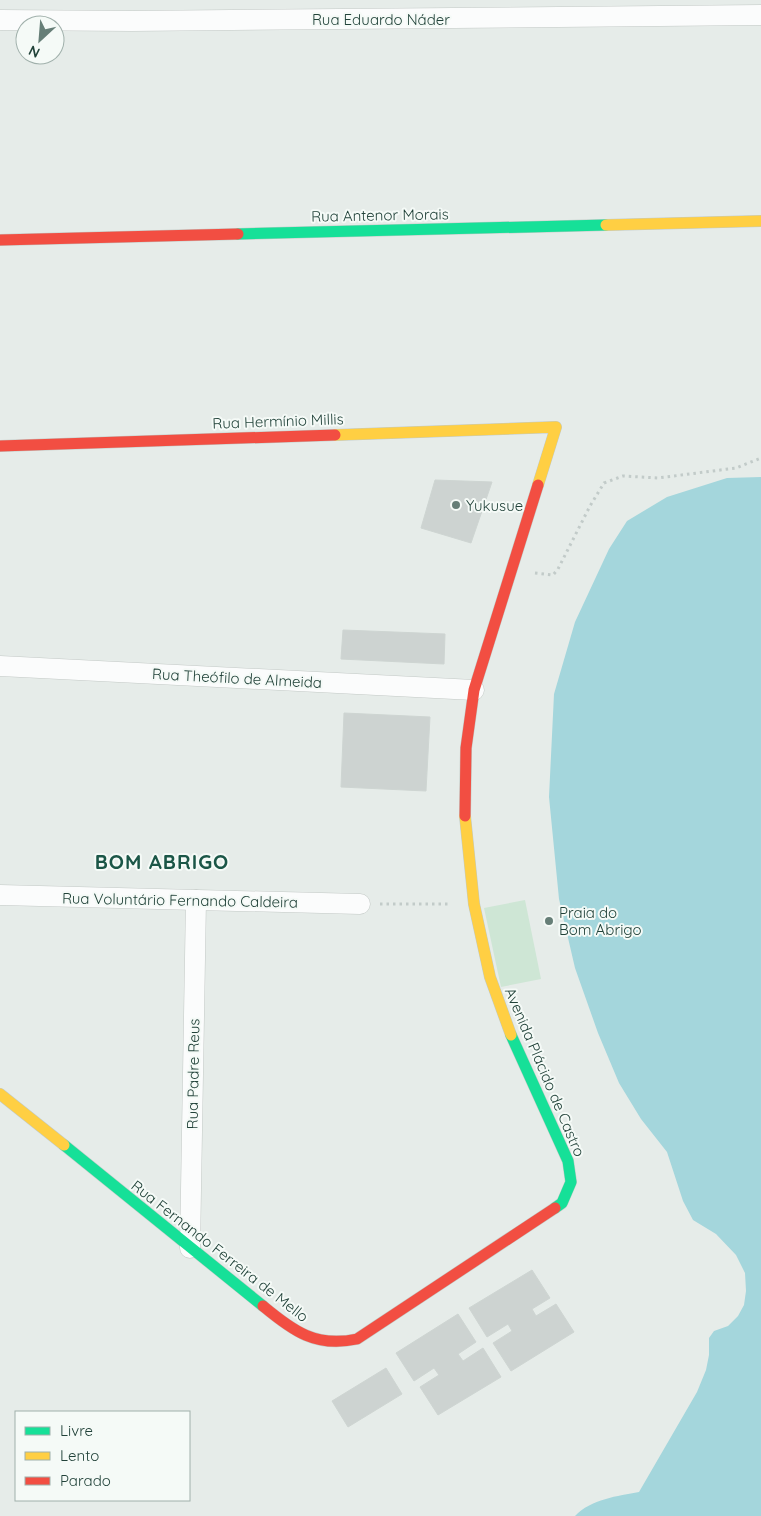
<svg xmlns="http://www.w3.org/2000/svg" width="761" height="1516" font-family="Quicksand,sans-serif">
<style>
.green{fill:#cee6d5}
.water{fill:#a4d6dc}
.building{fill:#cdd3d1;stroke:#ced5d2}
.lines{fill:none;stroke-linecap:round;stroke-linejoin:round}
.street-casing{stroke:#c3c9c6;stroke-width:21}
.fast-casing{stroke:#c1cac6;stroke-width:12}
.slow-casing{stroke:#c1cac6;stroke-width:12}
.jam-casing{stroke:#c1cac6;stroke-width:12}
.path{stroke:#c2cbc9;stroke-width:3;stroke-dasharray:2.5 4;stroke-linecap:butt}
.street{stroke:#fbfcfc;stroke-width:20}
.fast{stroke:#16e098;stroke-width:11}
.slow{stroke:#ffcf43;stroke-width:11}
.jam{stroke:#f24e42;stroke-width:11}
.poi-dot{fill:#667e77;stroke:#f5faf7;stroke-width:2}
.labels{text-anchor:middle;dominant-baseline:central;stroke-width:4;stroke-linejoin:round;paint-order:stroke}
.street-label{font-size:15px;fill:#214239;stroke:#f5faf7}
.poi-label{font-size:15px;fill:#214239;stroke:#f5faf7;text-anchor:start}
.district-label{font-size:20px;font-weight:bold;letter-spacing:1px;fill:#1b5647;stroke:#f5faf7}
</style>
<rect width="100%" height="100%" fill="#e6ece9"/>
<polygon class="green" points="525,900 541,979 501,987 484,908"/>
<path class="water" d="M761 477V1516H575C591 1499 618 1496 639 1492L697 1392 706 1370 709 1355V1338L714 1331 728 1326 738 1316 744 1305 746 1291 745 1273 736 1255 716 1234 693 1220 683 1201 667 1152 641 1119 619 1083 598 1033 575 968 559 899 549 797 554 694 575 622 609 549 627 521 667 497 727 478Z"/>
<g class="building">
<polygon points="435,480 492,482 471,543 421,528"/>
<polygon points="343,630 445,634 444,664 341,659"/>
<polygon points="344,713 430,717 426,791 341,787"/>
<polygon points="532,1270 550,1298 532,1309 536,1316 556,1304 574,1332 511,1371 493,1343 512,1331 508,1324 487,1337 469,1308"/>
<polygon points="458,1314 476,1342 458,1354 463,1361 483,1348 501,1377 438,1415 420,1387 439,1375 434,1368 414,1381 396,1353"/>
<polygon points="386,1368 402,1394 348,1427 332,1401"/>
</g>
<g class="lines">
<g class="street-casing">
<g id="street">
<polyline points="0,20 132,21 761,15"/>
<polyline points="0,666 474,690"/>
<polyline points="0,895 360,904"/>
<polyline points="190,1248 196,900"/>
</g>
</g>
<g class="fast-casing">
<g id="fast">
<polyline points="238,234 606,225"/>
<polyline points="511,1035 568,1161 571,1182 562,1203 555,1208"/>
<polyline points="64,1145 263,1306"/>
</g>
</g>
<g class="slow-casing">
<g id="slow">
<polyline points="606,225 761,221"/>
<polyline points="335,435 556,427 538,485"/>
<polyline points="465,816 474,904 490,977 511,1035"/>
<polyline points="0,1094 64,1145"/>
</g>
</g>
<g class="jam-casing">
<g id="jam">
<polyline points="0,240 238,234"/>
<polyline points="0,446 335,435"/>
<polyline points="465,816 466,748 474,690 538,485"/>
<path d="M263 1306C293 1331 316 1348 357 1339L555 1208"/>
</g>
</g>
<g class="path">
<polyline points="535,573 553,575 558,569 590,506 604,483 623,476 658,478 736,468 761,458"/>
<polyline points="380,904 449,904"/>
</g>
<use href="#street" class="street"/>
<use href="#fast" class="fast"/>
<use href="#slow" class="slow"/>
<use href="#jam" class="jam"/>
</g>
<g class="poi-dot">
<circle cx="456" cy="505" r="5"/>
<circle cx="549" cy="921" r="5"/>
</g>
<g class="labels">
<g class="street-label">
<text x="381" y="19">Rua Eduardo Náder</text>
<text transform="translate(380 215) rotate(-1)">Rua Antenor Morais</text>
<text transform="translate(278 421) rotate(-2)">Rua Hermínio Millis</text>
<text transform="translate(237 678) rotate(3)">Rua Theófilo de Almeida</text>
<text transform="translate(180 900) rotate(1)">Rua Voluntário Fernando Caldeira</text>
<text transform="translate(545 1072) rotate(67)">Avenida Plácido de Castro</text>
<text transform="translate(193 1074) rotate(-89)">Rua Padre Reus</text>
<text transform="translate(220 1251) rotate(38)">Rua Fernando Ferreira de Mello</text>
</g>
<g class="poi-label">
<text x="466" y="505">Yukusue</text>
<text x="559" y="912">Praia do<tspan x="559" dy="17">Bom Abrigo</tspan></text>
</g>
<g class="district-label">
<text x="162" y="861">BOM ABRIGO</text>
</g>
</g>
<rect x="15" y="1411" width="175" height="90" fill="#f5faf7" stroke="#a0b0ab"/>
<rect x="25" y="1427" width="25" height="8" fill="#16e098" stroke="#a0b0ab"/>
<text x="60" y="1436" font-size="15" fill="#214239">Livre</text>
<rect x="25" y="1452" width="25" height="8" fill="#ffcf43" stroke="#a0b0ab"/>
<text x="60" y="1461" font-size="15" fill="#214239">Lento</text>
<rect x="25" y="1477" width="25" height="8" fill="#f24e42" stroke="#a0b0ab"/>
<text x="60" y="1486" font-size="15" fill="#214239">Parado</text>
<g transform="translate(40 40) rotate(206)"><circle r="24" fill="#f5faf7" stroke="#a0b0ab"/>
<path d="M0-4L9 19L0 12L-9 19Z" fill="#667e77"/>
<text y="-8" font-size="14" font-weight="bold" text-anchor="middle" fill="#214239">N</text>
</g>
</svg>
